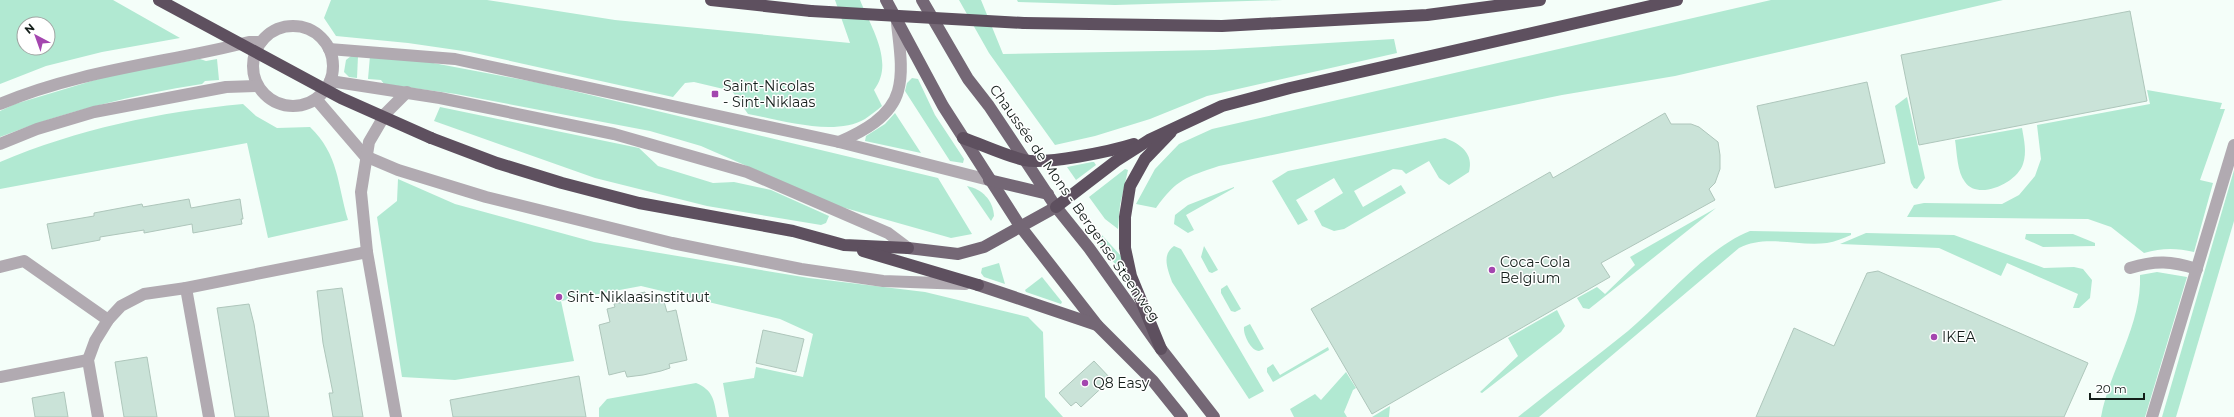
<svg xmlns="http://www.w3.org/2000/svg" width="2234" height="417" font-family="Montserrat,sans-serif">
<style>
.green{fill:#b1e9d2;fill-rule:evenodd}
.building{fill:#cae3d8;stroke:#aec6bb}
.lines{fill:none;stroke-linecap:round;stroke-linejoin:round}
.minor{stroke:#b1aab1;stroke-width:12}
.tertiary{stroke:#b1aab1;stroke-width:12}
.primary{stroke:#746775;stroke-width:12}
.motorway{stroke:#5e505f;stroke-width:12}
.motorway-bridge{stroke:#5e505f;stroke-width:12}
.poi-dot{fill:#a446af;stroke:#fff;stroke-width:1.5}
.labels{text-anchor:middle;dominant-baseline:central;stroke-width:3;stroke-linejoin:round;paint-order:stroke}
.poi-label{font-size:14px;fill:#141e1a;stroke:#fff;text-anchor:start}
.street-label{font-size:14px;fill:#141e1a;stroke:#fff}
</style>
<rect width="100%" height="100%" fill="#f4fef9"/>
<g class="green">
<path d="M0 0H113L180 38 102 52 46 66 0 84ZM24 24H48V48H24Z"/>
<path d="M331 0H487L615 20 850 43 835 0H860C871 27 895 63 874 90L882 106C877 110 871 115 865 119 834 137 781 120 748 114L732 91 694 82 685 83 673 97 470 52 408 43 336 36 324 18Z"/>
<polygon points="959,0 981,0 1003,54 1214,50 1394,39 1397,53 1207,96 1150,119 1095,136 1055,145 989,53"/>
<polygon points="1017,0 1283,0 1115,5 1018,2"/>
<path d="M1771 0H2003L1675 76 1562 95 1219 166C1186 177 1177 179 1156 208L1136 204 1155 169 1179 144 1212 129Z"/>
<polygon points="351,56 358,56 357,78 349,77 344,72 346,60"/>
<polygon points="370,56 428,62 540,83 938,178 972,234 951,238 838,206 701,146 650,131 456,94 384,84 381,80 368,79"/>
<path d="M200 59 206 61 217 59 219 80 205 81 202 84C132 95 66 111 0 137V111L15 104 115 74Z"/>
<polygon points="912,78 918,79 935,115 964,159 963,163 950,161 905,91 907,83"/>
<path d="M2147 90 2222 103 2220 109H2225L2200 180 2213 183 2194 252C2176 248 2162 248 2144 253L2111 227 2088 219 1907 217 1914 205 1924 203 2002 204 2019 195 2035 176 2041 159 2037 125 2150 104Z"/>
<polygon points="1907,97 1925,178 1917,189 1914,188 1911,183 1895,106"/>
<path d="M243 104 256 116 277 128 310 127C339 155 337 183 348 220L268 238 247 143 0 189V162C78 129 159 112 243 104Z"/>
<polygon points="440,107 639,148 658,166 713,183 734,182 771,190 829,216 826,223 821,225 707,206 595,178 434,121"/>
<polygon points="895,113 921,153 865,141 866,136 885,124"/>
<path d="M2022 128C2024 140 2027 152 2023 164 2017 183 1978 201 1965 182 1957 172 1957 152 1955 140Z"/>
<path d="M1445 138C1461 144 1474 154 1469 172L1449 185 1439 178 1429 161 1406 174 1402 170 1393 169 1354 191 1363 207 1401 185 1406 193 1344 229 1334 231 1322 226 1314 211 1343 193 1334 178 1296 200 1308 220 1298 225 1272 181 1288 171Z"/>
<polygon points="1092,162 1094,162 1096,165 1076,180 1067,167"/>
<polygon points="1125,169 1128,170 1120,205 1118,229 1105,219 1089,197"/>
<polygon points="2234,170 2234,221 2176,417 2162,417"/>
<polygon points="398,179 455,204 594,242 809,278 925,292 1028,317 1043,332 1045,397 1063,417 729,417 723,383 754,378 756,367 803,377 813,334 780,319 641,286 561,301 574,361 455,380 402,377 377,217 397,201"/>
<path d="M967 186C982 189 993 200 994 216L991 221Z"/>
<polygon points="1234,187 1234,188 1186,215 1194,230 1188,233 1174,224 1175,215 1188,205"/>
<polygon points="1716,208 1589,309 1583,308 1577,298 1597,287 1605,294 1635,265 1630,257"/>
<path d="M1750 231 1851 233V235C1843 238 1835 242 1827 243 1798 247 1766 234 1739 248L1539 417H1518C1554 388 1592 360 1628 331 1665 300 1705 249 1750 231Z"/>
<polygon points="1100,233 1121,256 1122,268 1118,268 1095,237"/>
<polygon points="1866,233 1954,235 2044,268 2074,267 2083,269 2092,280 2090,298 2079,308 2073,308 2078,294 2007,263 2001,276 1939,248 1840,244"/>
<polygon points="2026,234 2073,234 2095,243 2095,246 2043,247 2025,239"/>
<path d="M1174 246 1181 249 1264 391 1249 399 1172 282C1168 270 1161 255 1174 246Z"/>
<polygon points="1204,246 1218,270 1212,273 1209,272 1201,257"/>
<polygon points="999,263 1005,284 984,277 981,273 982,268"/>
<path d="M2157 272 2187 277 2145 417H2101C2110 369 2142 325 2140 275Z"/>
<polygon points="1042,277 1062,302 1061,304 1026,292 1025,290"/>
<polygon points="1227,285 1241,309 1235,312 1231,311 1221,293 1221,289"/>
<polygon points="1557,310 1565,326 1561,332 1482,393 1480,392 1518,356 1508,338"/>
<path d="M1250 324 1264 349 1259 351C1251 351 1243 335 1244 327Z"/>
<polygon points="1328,347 1329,350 1273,382 1267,372 1267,368 1273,364 1280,375"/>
<polygon points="1346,372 1356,388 1353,390 1344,412 1347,417 1294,417 1290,409 1315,394 1321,400"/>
<path d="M696 383C713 390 714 400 717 417H599V408L607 399Z"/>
<polygon points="1390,406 1389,417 1372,417"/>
</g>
<g class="building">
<polygon points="2130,11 2147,101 1919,145 1901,55"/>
<polygon points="1867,82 1885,163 1775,188 1757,106"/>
<polygon points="1665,113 1671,124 1691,124 1699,127 1718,142 1720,155 1720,169 1715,183 1709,189 1715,200 1601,263 1610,277 1372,414 1311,309 1550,172 1553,178"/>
<polygon points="189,199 191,208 240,199 243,219 241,219 242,224 193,233 192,224 144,233 144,230 100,237 100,240 52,249 47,224 94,216 94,213 142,204 143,207"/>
<polygon points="1878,271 2088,363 2064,417 1756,417 1794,328 1834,346 1867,273"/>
<polygon points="342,288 355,367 363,417 333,417 329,393 333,393 323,343 317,291"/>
<polygon points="645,292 646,298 654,296 655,300 663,298 667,312 676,310 687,360 669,364 670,368 661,371 643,375 627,377 625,371 609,375 599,325 610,322 607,309 615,307 614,304 624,302 622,297"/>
<polygon points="249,304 254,324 269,417 235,417 217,308"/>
<polygon points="763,330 804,339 796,372 756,363"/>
<polygon points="147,357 157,417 124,417 115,362"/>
<polygon points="1094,361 1111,379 1081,407 1076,402 1071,406 1059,393"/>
<polygon points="579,376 586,417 453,417 450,400"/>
<polygon points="64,392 68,417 35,417 32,398"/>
</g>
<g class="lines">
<g class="minor">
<polyline points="316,99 365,156 398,170 486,197 672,243 801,269 883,281 965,284"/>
<polyline points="0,267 24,261 108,320"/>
<path d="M2130 268C2156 260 2171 261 2197 269"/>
<polyline points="186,288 209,417"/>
<polyline points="0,377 88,360"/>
<polyline points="98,417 88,360 95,341 108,320 121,306 144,294 186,288 367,252"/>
<polyline points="396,417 367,252 361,192 369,142 386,113 407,92"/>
<polyline points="2152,417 2234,145"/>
</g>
<g class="tertiary">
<circle cx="293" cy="66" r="40"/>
<polyline points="329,49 455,59 839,142 989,180"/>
<polyline points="330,81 440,98 614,134 747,172 888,233 908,248"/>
<path d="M0 104C80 70 166 63 249 42H261"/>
<path d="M839 142C862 132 891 117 898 91 904 70 899 44 897 23"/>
<polyline points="0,144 37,129 94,112 226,87 257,86"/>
</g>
<g class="primary">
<polyline points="886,0 943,106 1020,226 1097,325 1153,381 1182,417"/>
<polyline points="922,0 968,79 989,106 1056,207 1089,248 1161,349 1214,417"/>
<polyline points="989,180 1048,194"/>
<polyline points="908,248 958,254 984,247 1056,207"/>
<polyline points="978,285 1097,325"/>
</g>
<g class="motorway">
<polyline points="711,0 811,11"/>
<polyline points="1024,23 1222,26 1427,15 1540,0"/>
<polyline points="431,138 497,163 562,183 639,203 793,231 844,245 908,248"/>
<path d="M963 138C983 145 1004 155 1024 160 1046 165 1112 151 1134 144"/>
<polyline points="1056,207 1116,161 1149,140 1222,106 1290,88 1677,0"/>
<polyline points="863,251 978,285"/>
<polyline points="1161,349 1131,276 1125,248 1125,217 1130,186 1145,159 1171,132"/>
</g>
<g class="motorway-bridge">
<polyline points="159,0 341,98 431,138"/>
<polyline points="811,11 1024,23"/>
</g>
</g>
<g class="poi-dot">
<rect x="711" y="90" width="8" height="8" rx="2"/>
<circle cx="1492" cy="270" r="4"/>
<circle cx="559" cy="297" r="4"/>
<circle cx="1934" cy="337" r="4"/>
<circle cx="1085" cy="383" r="4"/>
</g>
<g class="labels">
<g class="poi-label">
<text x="723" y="86">Saint-Nicolas<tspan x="723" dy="16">- Sint-Niklaas</tspan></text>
<text x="1500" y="262">Coca-Cola<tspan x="1500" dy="16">Belgium</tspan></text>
<text x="567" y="297">Sint-Niklaasinstituut</text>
<text x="1942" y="337">IKEA</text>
<text x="1093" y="383">Q8 Easy</text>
</g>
<g class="street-label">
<text transform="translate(1075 203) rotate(55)">Chaussée de Mons - Bergense Steenweg</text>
</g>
</g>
<g transform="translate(36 36) rotate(319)"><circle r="19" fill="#ffffff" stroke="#a1a5a3"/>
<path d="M0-3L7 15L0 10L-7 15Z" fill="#a446af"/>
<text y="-6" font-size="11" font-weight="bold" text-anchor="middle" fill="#141e1a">N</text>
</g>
<path d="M2090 393v6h54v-6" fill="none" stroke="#141e1a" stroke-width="2"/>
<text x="2096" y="393" font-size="12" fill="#141e1a" stroke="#ffffff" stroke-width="3" paint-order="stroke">20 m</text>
</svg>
